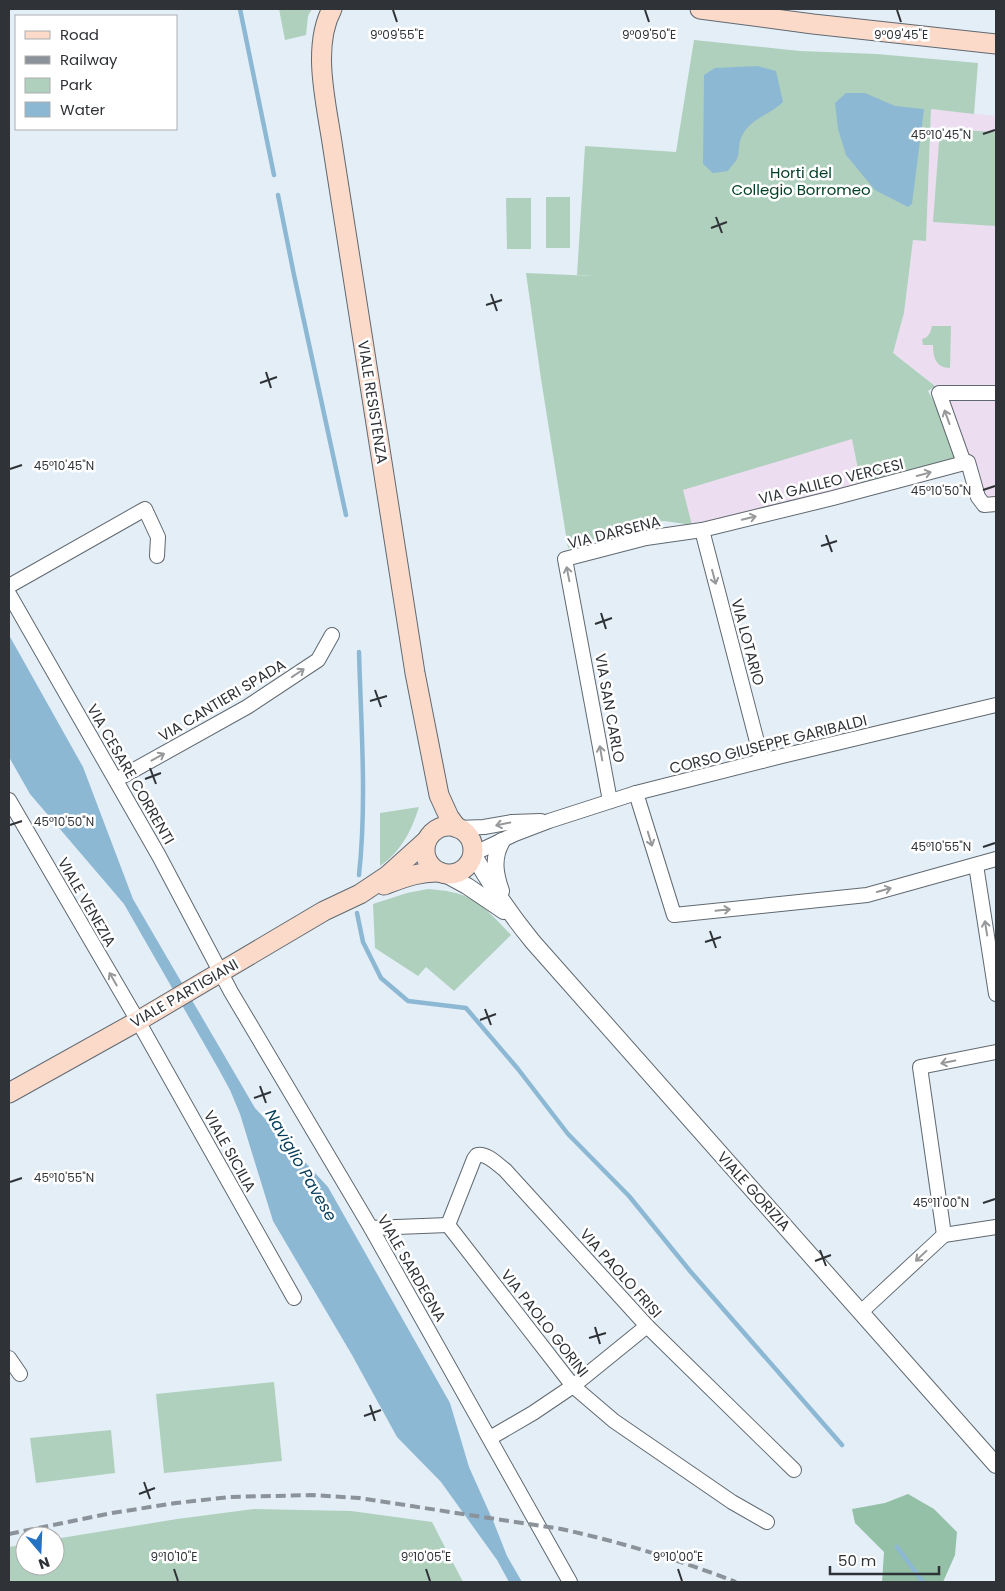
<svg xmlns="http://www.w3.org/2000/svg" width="1005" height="1591" font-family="Poppins,sans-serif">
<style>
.education{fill:#ecddf0}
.green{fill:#afd0bd}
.forest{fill:#93c0a6}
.water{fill:#8db8d4}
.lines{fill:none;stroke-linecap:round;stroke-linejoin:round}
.stream{stroke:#8db8d4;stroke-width:4.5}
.minor-casing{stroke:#606970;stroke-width:16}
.tertiary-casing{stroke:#606970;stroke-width:18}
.secondary-casing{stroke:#606970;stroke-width:21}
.minor{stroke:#fff;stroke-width:14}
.tertiary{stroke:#fff;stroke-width:16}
.secondary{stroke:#fcdaca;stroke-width:19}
.rail{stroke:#8c9299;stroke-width:4;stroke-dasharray:10 5;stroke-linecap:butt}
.oneway{stroke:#97989a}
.ticks{fill:none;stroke:#2f3236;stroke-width:2}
.labels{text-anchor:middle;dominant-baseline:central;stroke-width:5;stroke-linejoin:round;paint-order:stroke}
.park-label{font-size:15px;fill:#034028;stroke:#fff}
.street-label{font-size:15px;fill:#2f3236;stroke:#fff}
.water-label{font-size:16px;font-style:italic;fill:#053d5a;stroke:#fff}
.ticks-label{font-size:12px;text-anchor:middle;fill:#2f3236;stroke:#fff;stroke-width:5;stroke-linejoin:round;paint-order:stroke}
</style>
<rect width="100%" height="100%" fill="#e4eef7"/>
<g class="education">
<polygon points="931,109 996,116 996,388 937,387 893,353 904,313 913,240 926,241"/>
<polygon points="944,398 996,399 996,499 984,500"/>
<polygon points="852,438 861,484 734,520 692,525 682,490"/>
</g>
<g class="green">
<polygon points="279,9 312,9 308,16 306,35 285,40"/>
<polygon points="694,40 800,51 877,54 978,63 974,114 931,109 926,241 913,240 904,313 893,353 935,386 928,391 955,443 961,459 861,484 852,439 683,490 692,525 664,521 639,524 568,548 541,379 526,273 594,276 577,275 585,146 676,152"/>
<polygon points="940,129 996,132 996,226 933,222"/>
<rect x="546" y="197" width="24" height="51"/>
<polygon points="506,198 531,198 531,249 507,249"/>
<path d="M932 326H951L950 368C936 368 933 357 933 345H923L922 339C929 338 931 331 932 326Z"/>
<path d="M419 807C411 832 401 851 380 866V813Z"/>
<path d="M428 889C436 890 444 890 451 892 476 896 494 917 511 935L454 991 426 967 418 976 375 948 373 904 407 893Z"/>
<polygon points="274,1382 282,1461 164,1473 156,1394"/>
<polygon points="111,1430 115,1473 36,1483 30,1438"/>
<polygon points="254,1509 351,1511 432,1522 463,1582 9,1582 9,1547 25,1544 25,1566 55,1566 55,1539 177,1519"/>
</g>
<polygon class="forest" points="908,1494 934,1509 957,1532 955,1555 943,1582 882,1582 884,1552 855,1523 852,1509 885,1503"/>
<g class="water">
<path d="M757 66 776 71 783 102C770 115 751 118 742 136 738 142 740 152 737 159 735 163 730 167 728 171L713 173 703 164 704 75 715 68Z"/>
<polygon points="846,93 865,93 895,106 924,109 912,204 908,207 875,190 846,155 838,129 835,103"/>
<polygon points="9,635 83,767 133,899 172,966 255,1108 328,1187 450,1403 469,1467 494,1523 507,1556 522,1582 509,1582 497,1560 441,1482 397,1437 352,1355 273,1221 240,1114 230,1090 218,1068 124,904 30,794 9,757"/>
</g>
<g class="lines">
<g class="stream">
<polyline points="240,9 274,175"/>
<polyline points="278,195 294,275 346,515"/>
<path d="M359 875C367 801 361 726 359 652"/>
<polyline points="357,913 363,942 381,978 408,1001 466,1008 518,1069 568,1134 629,1196 690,1271 842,1445"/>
<polyline points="897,1547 923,1582"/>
</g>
<g class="minor-casing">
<g id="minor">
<polyline points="964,463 939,393 996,393"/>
<polyline points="702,530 762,761"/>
<polyline points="9,586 145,509 158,537 157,556"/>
<polyline points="9,594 159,856 231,992 371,1228 570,1582"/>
<polyline points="116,780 247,707 318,660 332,635"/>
<polyline points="636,793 674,915 867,895 996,859"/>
<polyline points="9,800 138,1021 294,1298"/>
<polyline points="610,801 565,559 646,538 702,530 833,498 968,462 978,497 984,505 996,504"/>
<polyline points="457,828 484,827 512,822 541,821"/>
<polyline points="473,854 515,834 549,821 636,793 782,756 996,705"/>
<polyline points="976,865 996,994"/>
<path d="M448 1225 474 1159 477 1155C487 1153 497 1164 505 1170L647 1326 794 1470"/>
<polyline points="448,1225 573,1386 614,1421 732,1502 767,1522"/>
<polyline points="371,1228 448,1225"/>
<polyline points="944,1235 920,1067 996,1052"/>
<polyline points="861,1312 944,1235 996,1227"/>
<polyline points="9,1358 20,1374"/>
<polyline points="490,1438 533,1413 573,1386 647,1326"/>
</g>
</g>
<g class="tertiary-casing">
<g id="tertiary">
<path d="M473 854C491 886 510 914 533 942L996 1465"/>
<polyline points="445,874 467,886 504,911"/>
<path d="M501 891C495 874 492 858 502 841"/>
</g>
</g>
<g class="secondary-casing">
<g id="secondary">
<path d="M332 9C311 48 327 106 333 149L415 673 439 795 449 817 457 828"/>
<polyline points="700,9 813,24 996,44"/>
<circle cx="449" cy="850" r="24"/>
<path d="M384 885C403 878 420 871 440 872"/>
<polyline points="9,1093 138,1021 324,911 360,894 387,876 427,840"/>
</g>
</g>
<use href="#minor" class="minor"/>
<use href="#tertiary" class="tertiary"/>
<use href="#secondary" class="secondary"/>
<path class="rail" d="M9 1534 112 1513 176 1503 230 1497 312 1495 359 1498 561 1529C621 1542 679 1560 736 1582"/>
</g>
<defs><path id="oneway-shaft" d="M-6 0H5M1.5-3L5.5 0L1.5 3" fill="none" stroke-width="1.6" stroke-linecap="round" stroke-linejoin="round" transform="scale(1.25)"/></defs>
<g class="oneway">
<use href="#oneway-shaft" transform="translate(947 417) rotate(-110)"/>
<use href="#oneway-shaft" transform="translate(924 474) rotate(-15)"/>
<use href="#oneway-shaft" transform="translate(749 518) rotate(-14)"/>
<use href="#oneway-shaft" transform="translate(568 574) rotate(-101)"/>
<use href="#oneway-shaft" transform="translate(714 577) rotate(75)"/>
<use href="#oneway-shaft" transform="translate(298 673) rotate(-34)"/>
<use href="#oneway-shaft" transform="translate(601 753) rotate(-100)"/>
<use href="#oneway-shaft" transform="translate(158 757) rotate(-29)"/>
<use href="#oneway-shaft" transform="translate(503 824) rotate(168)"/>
<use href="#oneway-shaft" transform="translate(650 839) rotate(73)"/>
<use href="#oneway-shaft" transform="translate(884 890) rotate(-16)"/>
<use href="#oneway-shaft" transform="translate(723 910) rotate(-6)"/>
<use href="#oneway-shaft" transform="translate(986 928) rotate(-99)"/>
<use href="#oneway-shaft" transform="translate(113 979) rotate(-120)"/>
<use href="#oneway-shaft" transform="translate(948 1062) rotate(169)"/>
<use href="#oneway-shaft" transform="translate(921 1256) rotate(137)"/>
</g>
<path class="ticks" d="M393 10 397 22M645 10 649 22M897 10 901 22M983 134 995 130M716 217 722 233M711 228 727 222M491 294 497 311M486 305 502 300M266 372 271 388M260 383 277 377M10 469 22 465M983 490 995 486M826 535 832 552M821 546 837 541M601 613 606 629M595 624 612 618M375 690 381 707M370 701 387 696M150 768 156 784M145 779 161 773M10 825 22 821M983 847 995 843M710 931 716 948M705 942 721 937M485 1009 491 1025M480 1020 496 1014M260 1086 266 1103M254 1098 271 1092M10 1182 22 1178M983 1203 995 1199M820 1250 826 1266M815 1261 831 1255M595 1327 600 1344M589 1338 606 1333M370 1405 375 1421M364 1416 381 1410M144 1482 150 1499M139 1494 155 1488M174 1569 178 1581M426 1569 430 1581M678 1569 682 1581"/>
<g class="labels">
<g class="park-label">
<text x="801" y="172">Horti del<tspan x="801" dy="17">Collegio Borromeo</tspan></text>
</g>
<g class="street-label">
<text transform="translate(373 402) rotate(81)">VIALE RESISTENZA</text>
<text transform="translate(831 481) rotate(-14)">VIA GALILEO VERCESI</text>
<text transform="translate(614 532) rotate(-14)">VIA DARSENA</text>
<text transform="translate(748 642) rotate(75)">VIA LOTARIO</text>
<text transform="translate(222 700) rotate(-31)">VIA CANTIERI SPADA</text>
<text transform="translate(610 708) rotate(80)">VIA SAN CARLO</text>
<text transform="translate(768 744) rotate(-14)">CORSO GIUSEPPE GARIBALDI</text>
<text transform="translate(131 774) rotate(60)">VIA CESARE CORRENTI</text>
<text transform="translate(87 902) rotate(60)">VIALE VENEZIA</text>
<text transform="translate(184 993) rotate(-30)">VIALE PARTIGIANI</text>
<text transform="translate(230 1151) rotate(61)">VIALE SICILIA</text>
<text transform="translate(754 1191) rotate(48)">VIALE GORIZIA</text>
<text transform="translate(412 1268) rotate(60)">VIALE SARDEGNA</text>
<text transform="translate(621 1273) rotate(48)">VIA PAOLO FRISI</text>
<text transform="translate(545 1323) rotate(52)">VIA PAOLO GORINI</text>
</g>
<g class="water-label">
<text transform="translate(301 1165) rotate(60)">Naviglio Pavese</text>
</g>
</g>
<g class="ticks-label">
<text x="901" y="39">9°09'45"E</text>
<text x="397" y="39">9°09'55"E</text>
<text x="649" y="39">9°09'50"E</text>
<text x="941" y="139">45°10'45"N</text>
<text x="64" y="470">45°10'45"N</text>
<text x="941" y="495">45°10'50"N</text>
<text x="64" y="826">45°10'50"N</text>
<text x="941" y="851">45°10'55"N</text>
<text x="64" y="1182">45°10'55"N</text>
<text x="941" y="1207">45°11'00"N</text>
<text x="174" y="1561">9°10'10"E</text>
<text x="426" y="1561">9°10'05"E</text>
<text x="678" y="1561">9°10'00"E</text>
</g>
<rect width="1005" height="1591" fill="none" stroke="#2f3236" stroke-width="20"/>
<rect x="15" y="15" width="162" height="115" fill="#ffffff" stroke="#acadaf"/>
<rect x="25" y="31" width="25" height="8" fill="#fcdaca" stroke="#acadaf"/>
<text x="60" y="40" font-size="15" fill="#2f3236">Road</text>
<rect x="25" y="56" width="25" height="8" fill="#8c9299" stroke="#acadaf"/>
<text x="60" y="65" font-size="15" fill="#2f3236">Railway</text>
<rect x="25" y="78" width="25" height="15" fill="#afd0bd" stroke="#acadaf"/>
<text x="60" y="90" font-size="15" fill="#2f3236">Park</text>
<rect x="25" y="102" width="25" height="15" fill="#8db8d4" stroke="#acadaf"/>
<text x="60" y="115" font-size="15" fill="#2f3236">Water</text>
<g transform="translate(40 1551) rotate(161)"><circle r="24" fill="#ffffff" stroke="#acadaf"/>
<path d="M0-4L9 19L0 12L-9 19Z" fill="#2473c2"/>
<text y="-8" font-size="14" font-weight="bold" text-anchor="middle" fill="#2f3236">N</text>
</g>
<path d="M830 1566v8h109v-8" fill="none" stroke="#2f3236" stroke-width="2.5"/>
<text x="838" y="1566" font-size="15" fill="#2f3236" stroke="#ffffff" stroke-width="4" paint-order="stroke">50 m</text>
</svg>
